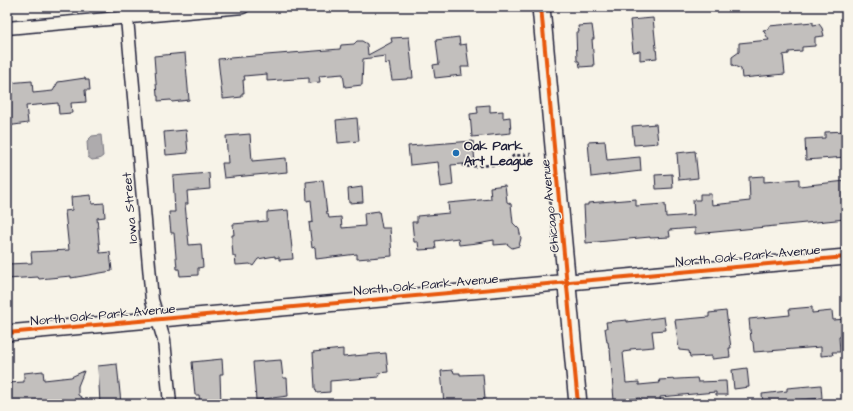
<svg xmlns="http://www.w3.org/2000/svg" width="853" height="411" font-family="'Architects Daughter',sans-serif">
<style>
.water{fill:#aeabad;stroke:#76747f}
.building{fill:#c2bfbd;stroke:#22223b}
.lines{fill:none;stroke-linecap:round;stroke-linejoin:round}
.minor-casing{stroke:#22223b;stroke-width:15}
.tertiary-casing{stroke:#22223b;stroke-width:18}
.secondary-casing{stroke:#22223b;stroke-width:20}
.path{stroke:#22223b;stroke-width:2.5;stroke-dasharray:3 3;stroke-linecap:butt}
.minor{stroke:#f7f3e8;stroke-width:12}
.tertiary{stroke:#f7f3e8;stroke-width:15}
.secondary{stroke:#f7f3e8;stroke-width:17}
.cycleway-casing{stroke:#f7f3e8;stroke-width:6}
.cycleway{stroke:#e8590c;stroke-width:4}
.poi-dot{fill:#1f6fb2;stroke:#f7f3e8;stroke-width:1.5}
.labels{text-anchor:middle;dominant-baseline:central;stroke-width:3;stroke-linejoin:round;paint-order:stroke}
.poi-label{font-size:13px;font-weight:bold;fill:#22223b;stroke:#f7f3e8;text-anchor:start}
.street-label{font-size:13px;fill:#22223b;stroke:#f7f3e8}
</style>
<rect width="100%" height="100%" fill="#f7f3e8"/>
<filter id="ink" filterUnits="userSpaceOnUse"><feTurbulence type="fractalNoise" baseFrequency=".025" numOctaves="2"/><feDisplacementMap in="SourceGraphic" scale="8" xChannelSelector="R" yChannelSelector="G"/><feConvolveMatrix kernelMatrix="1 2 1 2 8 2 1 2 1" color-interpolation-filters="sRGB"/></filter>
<g filter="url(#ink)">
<polygon class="water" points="101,135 103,156 99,159 92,160 88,157 87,141 92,136"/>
<g class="building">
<polygon points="653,18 657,58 640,60 640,51 633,52 630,20"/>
<polygon points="813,22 813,25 819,24 822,28 824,36 815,37 815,46 802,47 802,51 789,52 789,54 783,55 785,74 742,78 741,69 732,65 732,57 739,52 739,43 769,40 763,30 769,29 769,26"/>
<polygon points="592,25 594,39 592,39 594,66 580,67 579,61 577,61 576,32 579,32 578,26"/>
<polygon points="409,37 413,78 407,78 407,79 392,80 389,63 385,64 385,56 363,59 362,85 345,87 343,74 319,76 320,82 309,83 309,78 267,81 267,74 244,76 245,80 243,80 244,93 242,93 242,97 223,99 223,95 222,95 218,59 340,49 341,45 354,44 357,41 362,41 367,44 368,55 392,42 391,38"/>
<polygon points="459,37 460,45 466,44 469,67 461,67 462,75 435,78 433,65 439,64 436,40"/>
<polygon points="185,53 189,100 172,102 171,100 158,101 158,96 157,96 154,56"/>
<polygon points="85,78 86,80 89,80 90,90 85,90 86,102 71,103 72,113 59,114 58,103 26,106 28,123 7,126 7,103 8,103 7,83 32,81 33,93 53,91 58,82"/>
<polygon points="490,105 490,112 503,111 503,118 510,117 511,133 472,137 470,114 478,113 477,106"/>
<polygon points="357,118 359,141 338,143 336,120"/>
<polygon points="656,124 658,143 634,145 632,126"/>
<polygon points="186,130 188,153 166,155 164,132"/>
<polygon points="846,131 846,157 806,160 805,139 825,138 825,132"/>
<polygon points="250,134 252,161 286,158 287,172 224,178 222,163 228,163 226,136"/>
<polygon points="473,141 475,163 451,165 453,185 441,187 438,162 410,165 408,146"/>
<polygon points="605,141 607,160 640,157 641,171 591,177 588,142"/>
<polygon points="695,151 698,178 679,180 677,153"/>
<polygon points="209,173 210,189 187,191 188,204 185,204 189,245 201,244 203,267 198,268 198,275 180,276 179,269 177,269 174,233 171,233 169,212 175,212 173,176"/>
<polygon points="672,174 673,188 656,189 655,175"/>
<polygon points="764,176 764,182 799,179 799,186 846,181 846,219 695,234 695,228 669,230 670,237 650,238 650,237 586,243 584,205 588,205 588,203 636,199 636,206 665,204 666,217 694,215 693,200 700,200 700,194 711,194 712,205 750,201 749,177"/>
<polygon points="323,180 327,214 328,214 329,218 341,217 342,228 365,226 364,213 379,211 382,228 390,228 392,256 357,259 357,254 316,259 315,247 312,248 309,223 313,222 311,200 307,201 306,182"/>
<polygon points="505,185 507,202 511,204 513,223 519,229 521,238 519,246 512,248 507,244 494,245 494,240 477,243 459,245 458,238 435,241 436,249 419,250 418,242 414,242 412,222 417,222 417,216 449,213 448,203 491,199 490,187"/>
<polygon points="362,187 363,202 349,203 348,189"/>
<polygon points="91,195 92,204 104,203 105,217 97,218 100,253 110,252 112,271 71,278 71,276 39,279 38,277 7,279 7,264 32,263 31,252 69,250 65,211 72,210 71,197"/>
<polygon points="288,210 293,259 279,260 279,257 275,258 275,256 258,259 253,266 250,264 236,265 235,256 233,256 232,243 232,235 234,235 233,224 267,221 267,212"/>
<polygon points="812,307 812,313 832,311 833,320 846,319 846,336 839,337 840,352 832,352 833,355 821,356 821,347 754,352 753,342 751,340 749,319 790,315 789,309"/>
<polygon points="726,311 731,348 729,348 730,357 712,359 712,356 690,357 689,351 679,350 675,320 709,317 709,313"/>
<polygon points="664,317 666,330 652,331 654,347 630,349 630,351 623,352 626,383 639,382 639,385 660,383 659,380 697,378 698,382 726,381 727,395 716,395 716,392 660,397 661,404 641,404 640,398 614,401 610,349 609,349 608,342 607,342 605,328 607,328 606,322 627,320 627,322"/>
<polygon points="343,349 343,357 386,353 388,372 378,373 379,377 330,381 330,392 317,393 315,388 313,352"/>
<polygon points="222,359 223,374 220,374 221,404 200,404 199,395 195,395 192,362"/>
<polygon points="281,360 283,378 287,378 288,396 256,400 253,362"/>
<polygon points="117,364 121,403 100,404 98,366"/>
<polygon points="747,368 749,387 734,389 732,370"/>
<polygon points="453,370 454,373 460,373 460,375 483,374 485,399 456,402 456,404 444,404 441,371"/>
<polygon points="43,371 44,380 71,377 84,371 78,386 78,395 91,404 7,404 7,383 24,382 24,373"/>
<polygon points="821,385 822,398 800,400 801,404 763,404 762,394 787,391 787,388"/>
</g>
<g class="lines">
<g class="minor-casing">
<g id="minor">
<polyline points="126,7 152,300 164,340 170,404"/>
<polyline points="7,28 243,7"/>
</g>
</g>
<g class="tertiary-casing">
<polyline id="tertiary" points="7,333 846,257"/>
</g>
<g class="secondary-casing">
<polyline id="secondary" points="541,7 578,404"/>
</g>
<polyline class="path" points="464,164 464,167 506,164 513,156 531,154"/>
<use href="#minor" class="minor"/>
<use href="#tertiary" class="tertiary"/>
<use href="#secondary" class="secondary"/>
<g class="cycleway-casing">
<g id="cycleway">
<polyline points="541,7 578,404"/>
<polyline points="7,333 846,257"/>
</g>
</g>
<use href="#cycleway" class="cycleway"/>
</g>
</g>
<circle class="poi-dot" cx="456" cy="153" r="4"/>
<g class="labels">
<g class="poi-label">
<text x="464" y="146">Oak Park<tspan x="464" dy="15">Art League</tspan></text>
</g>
<g class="street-label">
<text transform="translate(550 206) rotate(-96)">Chicago Avenue</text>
<text transform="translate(130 208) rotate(-95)">Iowa Street</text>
<text transform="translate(748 256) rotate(-5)">North Oak Park Avenue</text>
<text transform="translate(426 285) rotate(-5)">North Oak Park Avenue</text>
<text transform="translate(103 315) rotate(-5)">North Oak Park Avenue</text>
</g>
</g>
<rect width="853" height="411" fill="none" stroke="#f7f3e8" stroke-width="24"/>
<rect x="12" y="12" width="829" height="387" fill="none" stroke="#22223b" stroke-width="1.5" filter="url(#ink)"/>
</svg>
